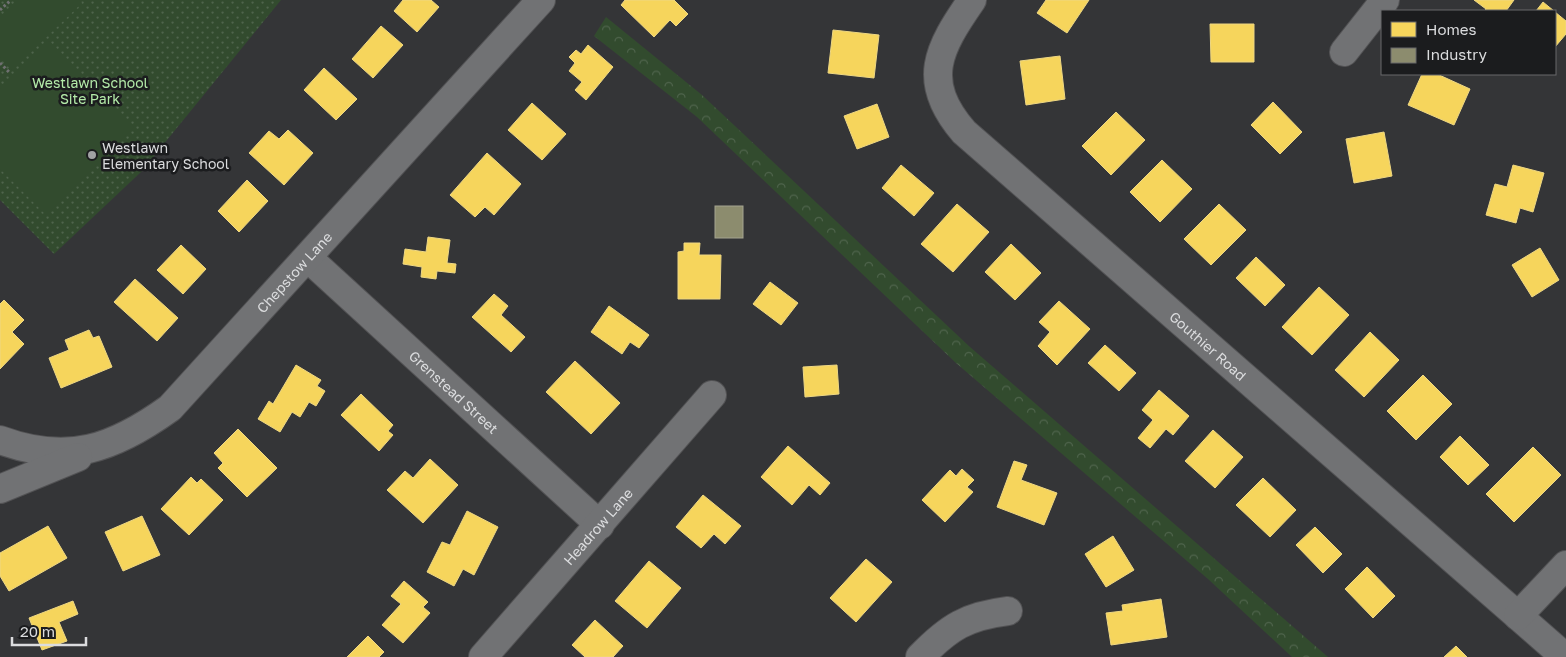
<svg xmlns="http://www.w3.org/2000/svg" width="1566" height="657" font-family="'Golos Text',sans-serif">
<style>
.green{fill:url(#green-dots)}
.forest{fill:url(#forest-crowns)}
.pitch{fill:#324b2e}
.homes{fill:#f6d55c;stroke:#eed783}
.industry{fill:#8c8c6e;stroke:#a4a490}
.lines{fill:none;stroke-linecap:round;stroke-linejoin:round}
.street-casing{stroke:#525254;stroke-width:30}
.path{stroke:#6f7071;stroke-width:3;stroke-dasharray:2.5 2.5;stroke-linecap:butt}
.street{stroke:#717274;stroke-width:28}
.poi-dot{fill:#a1a2a4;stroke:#1b1c1e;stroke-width:2}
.labels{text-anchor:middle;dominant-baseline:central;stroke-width:5;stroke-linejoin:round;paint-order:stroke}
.park-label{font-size:14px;fill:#b3eaa8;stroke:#1b1c1e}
.poi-label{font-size:14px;fill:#dbdcde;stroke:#1b1c1e;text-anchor:start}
.street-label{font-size:14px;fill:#dbdcde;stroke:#1b1c1e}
</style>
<defs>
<pattern id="green-dots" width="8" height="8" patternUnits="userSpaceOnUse" patternTransform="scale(1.25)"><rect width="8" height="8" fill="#324b2e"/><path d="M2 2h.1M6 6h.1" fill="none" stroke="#4f644c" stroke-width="1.8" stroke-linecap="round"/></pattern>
<pattern id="forest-crowns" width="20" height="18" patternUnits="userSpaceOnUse" patternTransform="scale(1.25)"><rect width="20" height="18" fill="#324b2e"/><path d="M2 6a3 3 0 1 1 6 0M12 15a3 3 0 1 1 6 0" fill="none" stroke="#4f644c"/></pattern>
</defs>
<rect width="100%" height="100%" fill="#343537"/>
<polygon class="green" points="0,0 281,0 141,172 54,254 0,200"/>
<polygon class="forest" points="606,17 702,95 970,347 1328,657 1292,657 1208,579 956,363 697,117 594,36"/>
<g class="pitch">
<polygon points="18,0 79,0 82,3 12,70 0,57 0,17"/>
<polygon points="49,41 134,127 46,215 0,169 0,89"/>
</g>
<g class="homes">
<polygon points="403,0 431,0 439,7 417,32 394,11"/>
<polygon points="625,0 674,0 688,14 676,26 670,20 654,37 621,5"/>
<polygon points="1046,0 1089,0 1067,33 1037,13"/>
<polygon points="1474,0 1514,0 1506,11 1484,11 1486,9"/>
<polygon points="1543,2 1554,11 1536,11"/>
<polygon points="1555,12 1566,21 1566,34 1555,47"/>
<polygon points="1210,24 1254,24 1254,62 1211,62"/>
<polygon points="381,26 403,45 373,78 352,59"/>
<polygon points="833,30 879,35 874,78 828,73"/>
<polygon points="588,45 613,67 586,100 575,90 582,82 569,71 575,63 569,57 576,50 581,54"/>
<polygon points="1060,56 1065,99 1026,105 1020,61"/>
<polygon points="324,68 357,99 336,120 304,90"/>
<polygon points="1422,74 1437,74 1470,89 1454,125 1408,105"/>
<polygon points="1273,102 1302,132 1280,154 1251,125"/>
<polygon points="532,103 566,134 542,160 508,130"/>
<polygon points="877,104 889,137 857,149 844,116"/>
<polygon points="1116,112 1145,140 1111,175 1082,146"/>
<polygon points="288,130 313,153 284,185 249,153 269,131 279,139"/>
<polygon points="1384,132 1392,176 1354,183 1346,139"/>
<polygon points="487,153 521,184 494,215 485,207 475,217 450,195"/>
<polygon points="1162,160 1192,189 1160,222 1130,192"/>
<polygon points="901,165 934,193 914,216 882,188"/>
<polygon points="1513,165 1544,173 1533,212 1520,208 1516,223 1486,215 1495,184 1507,187"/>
<polygon points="247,180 268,201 239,232 218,211"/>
<polygon points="957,204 989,232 953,272 921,244"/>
<polygon points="1219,204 1246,230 1211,265 1184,239"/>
<polygon points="428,237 450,240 447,263 456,264 455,273 437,271 436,279 421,277 422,267 403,264 405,249 426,252"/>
<polygon points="684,243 700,243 699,255 721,255 720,299 678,299 678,252 684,251"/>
<polygon points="1011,244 1041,273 1015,300 985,272"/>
<polygon points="181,245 206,269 183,294 157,270"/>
<polygon points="1540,248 1559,280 1532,297 1512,265"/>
<polygon points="1256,257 1285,285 1265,306 1236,278"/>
<polygon points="135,279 178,318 157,341 114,302"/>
<polygon points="770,282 798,303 781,325 753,304"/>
<polygon points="1319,287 1349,315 1312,355 1282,327"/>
<polygon points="494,294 508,306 501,315 525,337 511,352 472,317"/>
<polygon points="4,300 24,320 12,332 24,344 0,369 0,304"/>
<polygon points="1059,301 1090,329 1057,365 1038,346 1050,332 1039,322"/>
<polygon points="609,306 649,335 639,348 630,342 622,354 591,332"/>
<polygon points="89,330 93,338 99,336 112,367 61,388 49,358 69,350 65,340"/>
<polygon points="1370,332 1399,360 1364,397 1335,370"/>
<polygon points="1105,345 1136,373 1119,391 1088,363"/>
<polygon points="575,361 620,403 591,434 546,392"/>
<polygon points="296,365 321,380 317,386 325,391 316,406 309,402 300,417 292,412 280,432 258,419 269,401 273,404"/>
<polygon points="837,365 839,394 805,397 803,367"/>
<polygon points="1423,375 1452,404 1416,440 1387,411"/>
<polygon points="1159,390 1189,416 1173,435 1166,429 1150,448 1138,438 1153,420 1142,410"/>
<polygon points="361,394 393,425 388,431 393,435 379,451 341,415"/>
<polygon points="238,429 277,468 247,497 218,468 223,463 214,453"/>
<polygon points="1213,430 1243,457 1215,488 1185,461"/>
<polygon points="1460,436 1489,465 1468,485 1440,457"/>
<polygon points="788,446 830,483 820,495 809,485 792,505 761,477"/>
<polygon points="1533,447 1561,475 1514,522 1486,494"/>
<polygon points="430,459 458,485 423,523 387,490 405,471 413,478"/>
<polygon points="1014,461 1027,465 1021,480 1057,493 1044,525 997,507"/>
<polygon points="962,469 974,480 967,487 973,492 945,522 922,500 950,470 956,476"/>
<polygon points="191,477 197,483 201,479 223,500 189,535 161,509"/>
<polygon points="1263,478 1296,510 1270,537 1236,505"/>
<polygon points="703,495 741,526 725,544 714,534 701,548 676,527"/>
<polygon points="467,511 498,527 474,575 463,569 454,586 427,572 442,542 450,545"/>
<polygon points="142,516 160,555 123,571 105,532"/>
<polygon points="48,526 67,558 9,591 0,576 0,553"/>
<polygon points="1315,527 1342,554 1323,573 1296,545"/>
<polygon points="1113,536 1134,570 1106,587 1085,554"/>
<polygon points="866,559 892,582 856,622 830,598"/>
<polygon points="649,561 681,588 647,628 615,601"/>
<polygon points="1367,567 1395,596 1373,618 1345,589"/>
<polygon points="404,581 428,602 423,607 430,613 403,643 382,625 401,604 391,596"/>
<polygon points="1161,599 1167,637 1111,645 1106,613 1123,611 1122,605"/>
<polygon points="73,601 78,614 59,622 67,641 42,650 29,618"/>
<polygon points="595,620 623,646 613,657 585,657 572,645"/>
<polygon points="368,636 384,652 379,657 347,657"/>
<polygon points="1456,646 1467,657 1444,657"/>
</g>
<rect class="industry" x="715" y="206" width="28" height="32"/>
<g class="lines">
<g class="street-casing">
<g id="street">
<path id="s1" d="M972 0C938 49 920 81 964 132L1565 657"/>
<polyline points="1344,52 1385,0"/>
<path id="s2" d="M308 258 600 525"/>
<path id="s3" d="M0 440C68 465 113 449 170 408L541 0"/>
<polyline points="0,489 78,457"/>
<polyline points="1518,616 1566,565"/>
<path id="s4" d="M483 657 712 395"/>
<path d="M920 657C949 627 967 616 1008 611"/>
</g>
</g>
<g class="path">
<polyline points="0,10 11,0"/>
<polyline points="0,63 9,72"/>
</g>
<use href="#street" class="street"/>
</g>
<circle class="poi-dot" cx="92" cy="155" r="5"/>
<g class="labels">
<g class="park-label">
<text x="90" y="82">Westlawn School<tspan x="90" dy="16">Site Park</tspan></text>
</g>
<g class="poi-label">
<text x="102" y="147">Westlawn<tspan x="102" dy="16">Elementary School</tspan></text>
</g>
<g class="street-label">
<text stroke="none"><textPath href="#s3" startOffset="366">Chepstow Lane</textPath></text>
<text stroke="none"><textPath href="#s1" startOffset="472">Gouthier Road</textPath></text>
<text stroke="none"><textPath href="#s2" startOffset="198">Grenstead Street</textPath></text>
<text stroke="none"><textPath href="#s4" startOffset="174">Headrow Lane</textPath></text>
</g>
</g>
<rect x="1381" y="10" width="175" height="65" fill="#1b1c1e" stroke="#68696b"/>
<rect x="1391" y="22" width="25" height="15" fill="#f6d55c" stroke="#68696b"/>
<text x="1426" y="35" font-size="15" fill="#dbdcde">Homes</text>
<rect x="1391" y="48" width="25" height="15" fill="#8c8c6e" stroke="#68696b"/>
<text x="1426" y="60" font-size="15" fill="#dbdcde">Industry</text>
<path d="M12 637v8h74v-8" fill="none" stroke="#dbdcde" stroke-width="2.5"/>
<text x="20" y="637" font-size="15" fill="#dbdcde" stroke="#1b1c1e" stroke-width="4" paint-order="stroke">20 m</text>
</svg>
